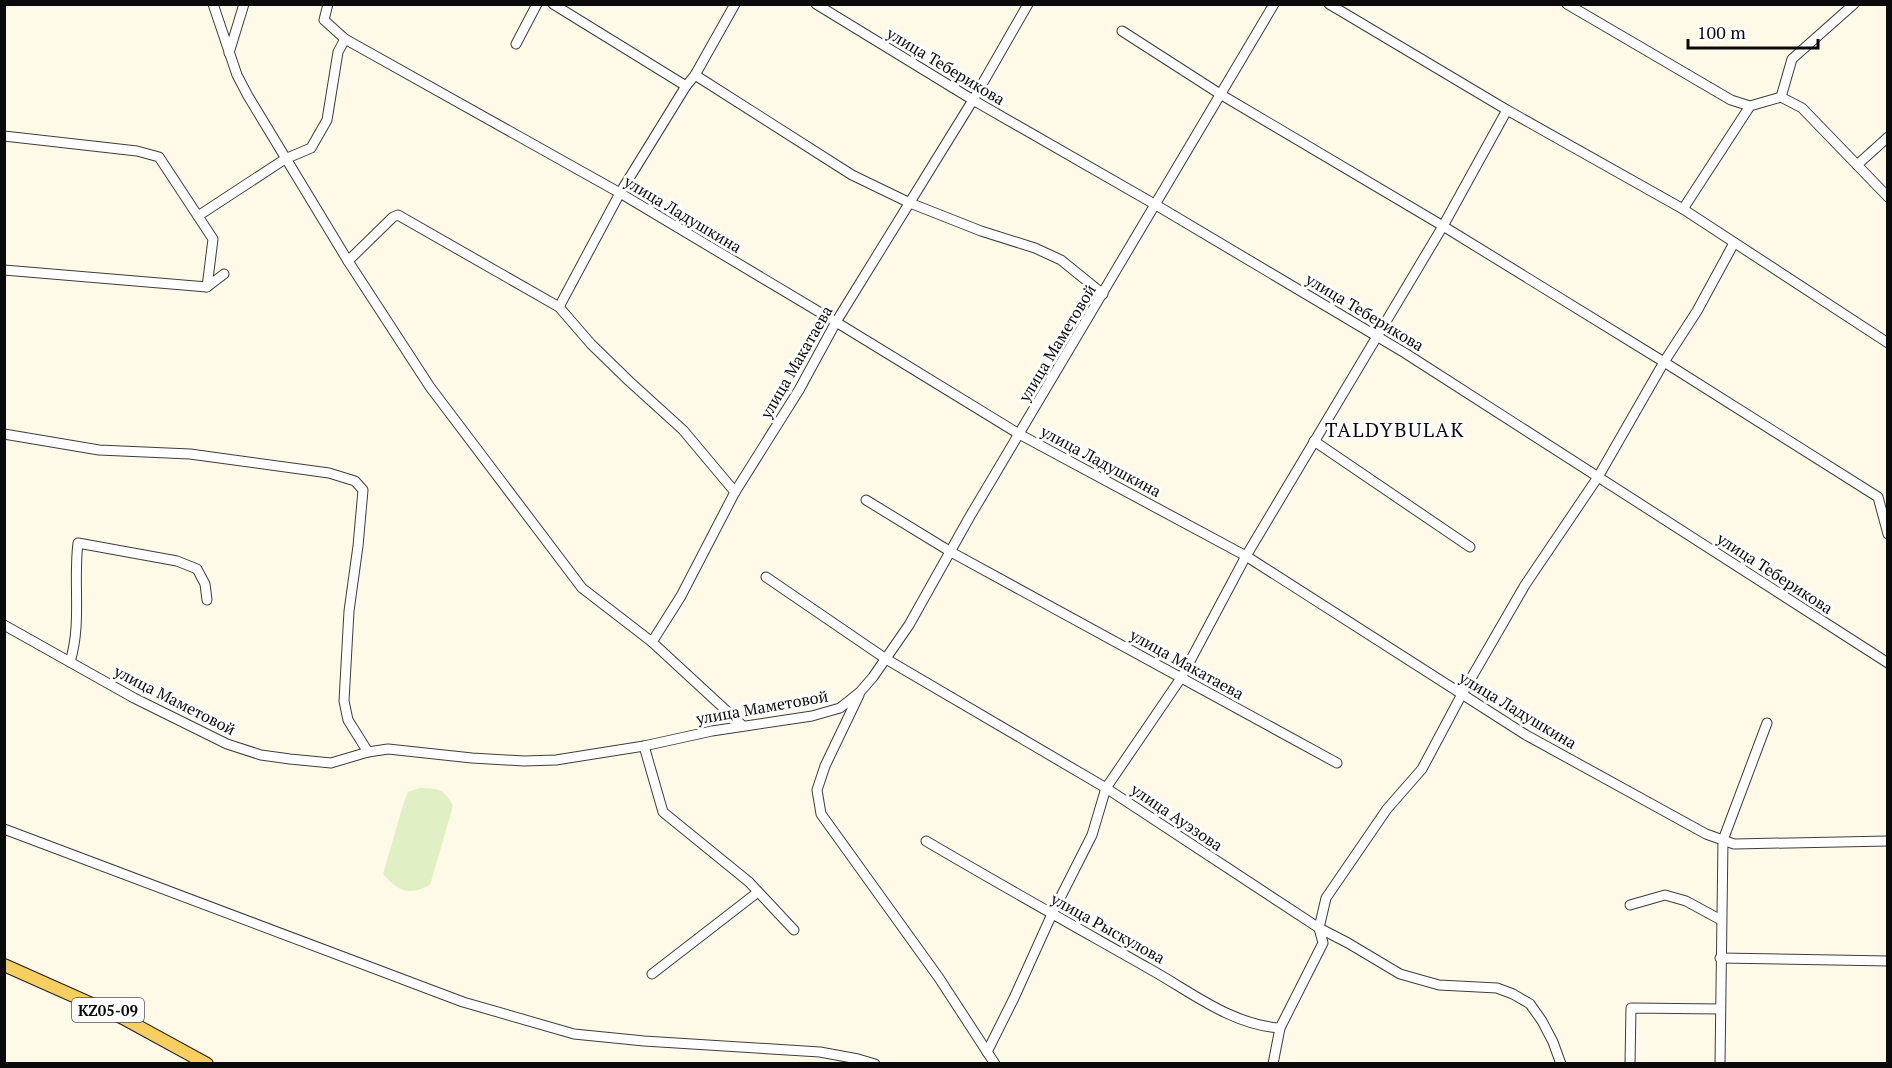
<svg xmlns="http://www.w3.org/2000/svg" width="1892" height="1068" font-family="'PT Serif',serif">
<style>
.pitch{fill:#e1efc5}
.lines{fill:none;stroke-linecap:round;stroke-linejoin:round}
.minor-casing{stroke:#3d3d3d;stroke-width:11}
.major-casing{stroke:#1b1b1b;stroke-width:14}
.minor{stroke:#fff;stroke-width:9}
.major{stroke:#f7ce60;stroke-width:12}
.labels{text-anchor:middle;dominant-baseline:central;stroke-width:6;stroke-linejoin:round;paint-order:stroke}
.shield{fill:#fff;stroke:#545454;stroke-width:1.5}
.shield-label{font-size:15px;font-weight:bold;fill:#0a0a0a}
.street-label{font-size:16px;fill:#0a0a0a;stroke:#fff}
.quarter-label{font-size:20px;letter-spacing:1.5px;fill:#0a0a0a;stroke:#fff}
</style>
<rect width="100%" height="100%" fill="#fffae8"/>
<path class="pitch" d="M420 788C439 788 444 789 453 806L430 885C408 896 399 892 383 874L403 805 408 792Z"/>
<g class="lines">
<g class="minor-casing">
<g id="minor">
<polyline points="213,4 237,75 248,96 348,261 430,387 582,588 652,642 743,726"/>
<polyline points="328,4 324,20 345,39 620,193 836,322 1019,434 1246,556 1526,735 1706,834 1734,844 1888,841"/>
<polyline points="553,4 686,86"/>
<polyline points="816,4 973,100 1156,205 1405,353 1888,663"/>
<polyline points="1329,4 1507,110 1683,209 1888,343"/>
<polyline points="1567,4 1731,100 1750,106 1781,97 1802,108 1888,197"/>
<polyline points="1122,31 1220,94 1443,226 1664,362 1878,497 1888,534"/>
<polyline points="516,44 537,4"/>
<polyline points="229,53 244,4"/>
<polyline points="695,75 852,175 910,203 981,231 1035,248 1061,260 1103,294"/>
<polyline points="1781,97 1792,59 1854,4"/>
<polyline points="4,136 137,151 159,157 213,239 207,287"/>
<polyline points="1857,165 1888,137"/>
<polyline points="1683,209 1750,106"/>
<polyline points="198,216 285,159 311,148 327,120 338,52 345,39"/>
<polyline points="348,261 393,217 398,215 559,307 591,344 629,381 683,430 735,492"/>
<polyline points="4,270 207,287 224,274"/>
<polyline points="559,307 620,193 686,86 695,75 735,4"/>
<polyline points="4,434 99,450 190,454 329,473 355,481 363,490 358,546 349,611 344,701 348,720 368,752"/>
<polyline points="1314,441 1470,547"/>
<polyline points="866,500 951,552 1337,763"/>
<polyline points="766,577 886,659 1106,788 1319,928 1348,943 1400,974 1439,985 1497,988 1513,994 1530,1004 1542,1021 1553,1042 1561,1064"/>
<polyline points="4,625 134,698 227,744 261,755 290,759 331,763 368,752 388,749 472,758 524,761 556,760 644,746 712,731 812,716 840,708 860,692 873,677 909,625 969,518 1274,4"/>
<polyline points="652,642 681,596 735,492 799,390 836,322 973,100 1028,4"/>
<path d="M70 662C82 623 73 582 78 543L177 561 197 569 205 584 207 600"/>
<polyline points="859,695 825,766 817,790 821,814 939,978 995,1064"/>
<polyline points="644,746 663,812 749,882 794,930"/>
<polyline points="4,829 463,1002 574,1034 644,1041 820,1052 858,1059 875,1064"/>
<path d="M926 841C999 884 1074 926 1148 968 1190 991 1231 1025 1280 1028"/>
<polyline points="1630,905 1665,895 1686,901 1721,920"/>
<polyline points="1720,958 1888,961"/>
<polyline points="652,974 758,892"/>
<polyline points="987,1052 1014,998 1052,914 1092,835 1106,788 1181,678 1246,556 1443,226 1507,110"/>
<polyline points="1273,1064 1280,1028 1323,943 1319,928 1326,898 1387,809 1422,769 1462,694 1525,585 1598,477 1664,362 1697,311 1734,243"/>
<polyline points="1630,1064 1631,1008 1720,1009"/>
<polyline points="1720,1064 1723,840 1767,723"/>
</g>
</g>
<g class="major-casing">
<polyline id="major" points="4,965 123,1018 207,1064"/>
</g>
<use href="#minor" class="minor"/>
<use href="#major" class="major"/>
</g>
<g class="labels">
<rect class="shield" x="72" y="998" width="72" height="24" rx="4.5"/>
<g class="shield-label">
<text x="108" y="1010">KZ05-09</text>
</g>
<g class="street-label">
<text transform="translate(946 66) rotate(31)">улица Теберикова</text>
<text transform="translate(683 214) rotate(31)">улица Ладушкина</text>
<text transform="translate(1365 312) rotate(31)">улица Теберикова</text>
<text transform="translate(1057 343) rotate(-59)">улица Маметовой</text>
<text transform="translate(796 362) rotate(-60)">улица Макатаева</text>
<text transform="translate(1101 461) rotate(28)">улица Ладушкина</text>
<text transform="translate(1775 573) rotate(33)">улица Теберикова</text>
<text transform="translate(1187 664) rotate(29)">улица Макатаева</text>
<text transform="translate(175 700) rotate(27)">улица Маметовой</text>
<text transform="translate(762 707) rotate(-10)">улица Маметовой</text>
<text transform="translate(1518 710) rotate(31)">улица Ладушкина</text>
<text transform="translate(1177 817) rotate(34)">улица Ауэзова</text>
<text transform="translate(1108 928) rotate(29)">улица Рыскулова</text>
</g>
<g class="quarter-label">
<text x="1395" y="429">TALDYBULAK</text>
</g>
</g>
<rect width="1892" height="1068" fill="none" stroke="#0a0a0a" stroke-width="12"/>
<path d="M1688 39v9h130v-9" fill="none" stroke="#0a0a0a" stroke-width="3"/>
<text x="1697" y="39" font-size="18" fill="#0a0a0a" stroke="#ffffff" stroke-width="4.5" paint-order="stroke">100 m</text>
</svg>
